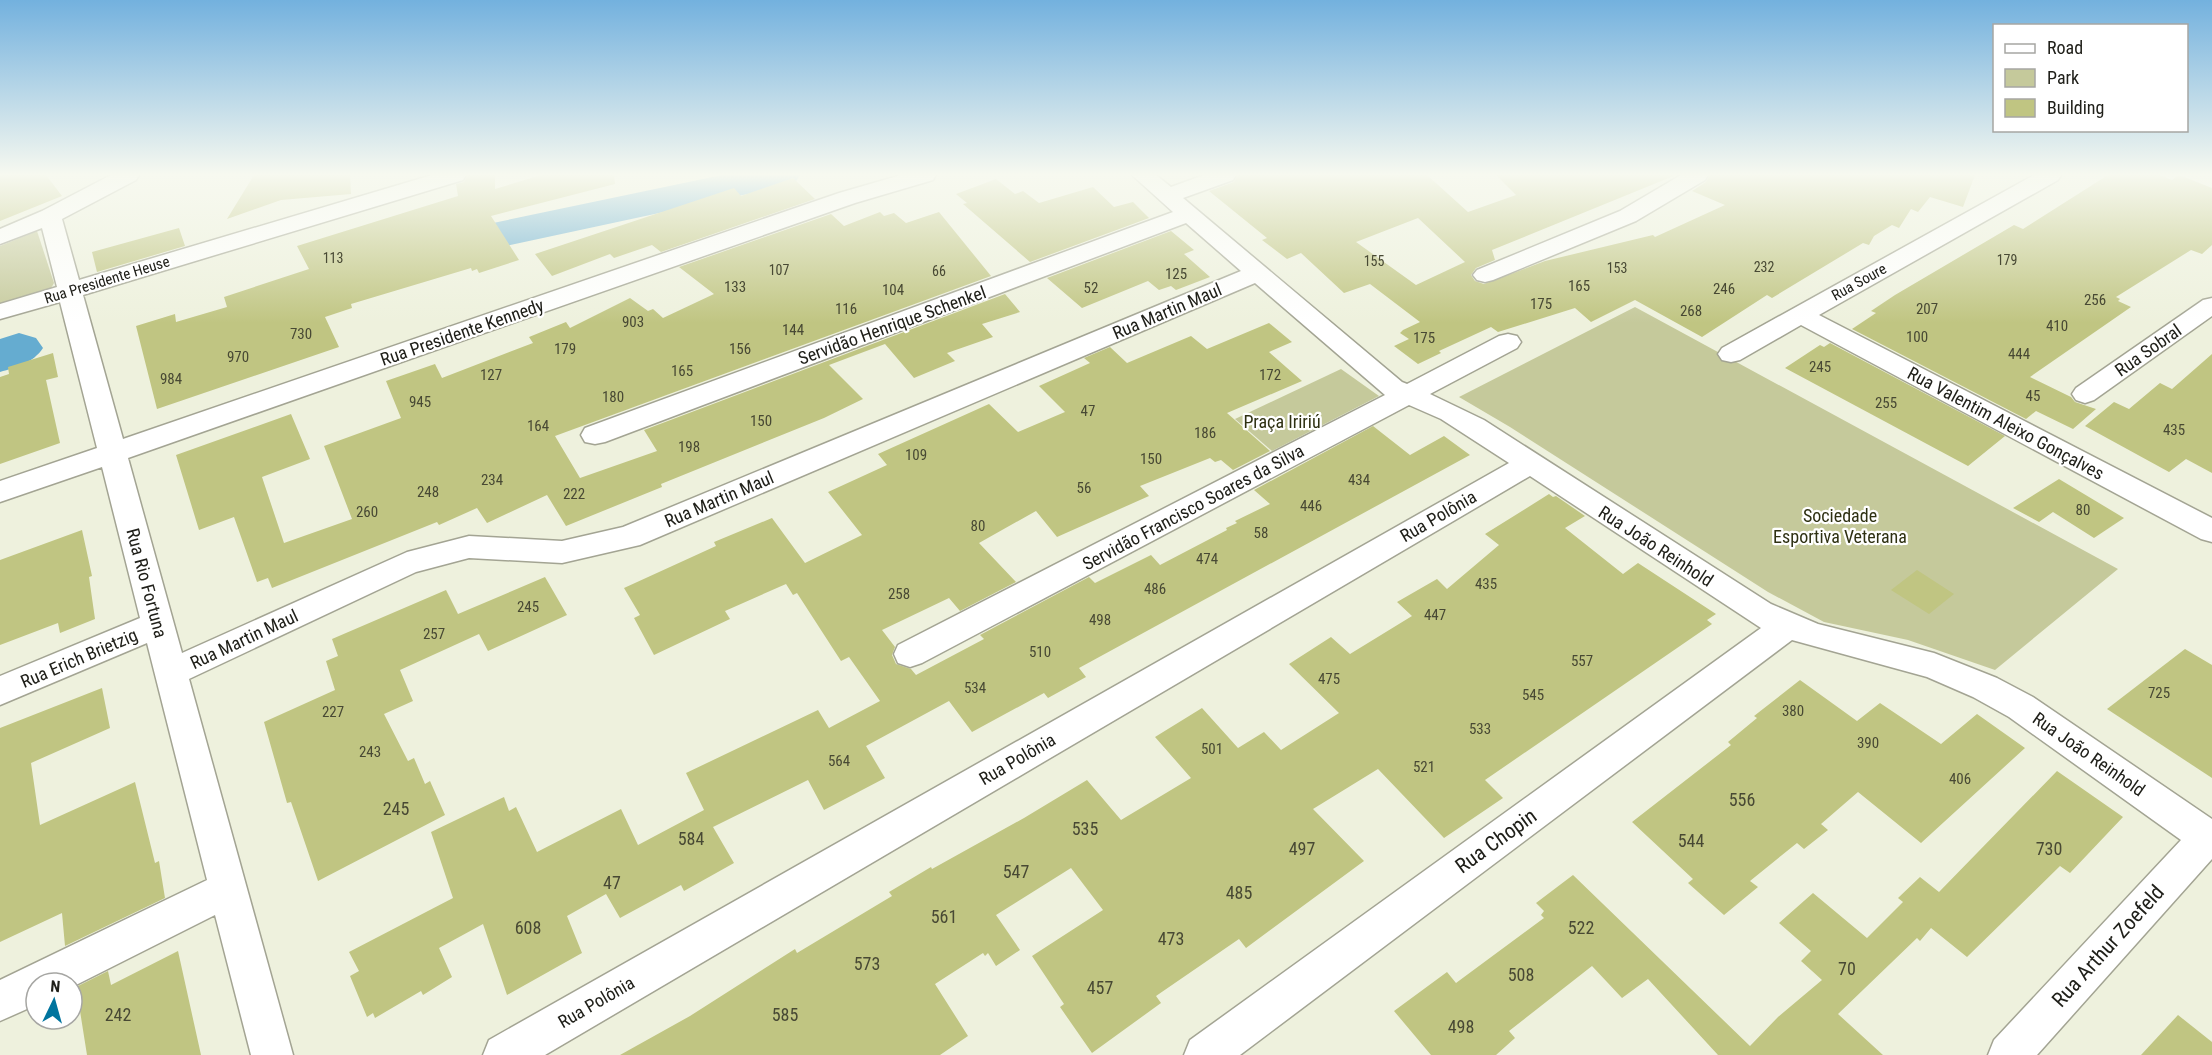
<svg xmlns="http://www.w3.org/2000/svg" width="2212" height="1055" font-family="'Roboto Condensed',sans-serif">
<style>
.green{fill:#c5c99b}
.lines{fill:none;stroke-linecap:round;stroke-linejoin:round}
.river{fill:#65acd0;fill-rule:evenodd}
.building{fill:#c0c582;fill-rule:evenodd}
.minor-casing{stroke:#a3a493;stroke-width:3}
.minor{fill:#fff;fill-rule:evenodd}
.labels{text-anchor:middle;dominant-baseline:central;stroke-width:4.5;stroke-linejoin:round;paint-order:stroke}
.far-number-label{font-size:14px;fill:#484934}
.number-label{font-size:15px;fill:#484934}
.far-street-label{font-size:15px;fill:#20201a;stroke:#fff}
.street-label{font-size:18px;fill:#20201a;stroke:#fff}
.park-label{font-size:18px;fill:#2e3012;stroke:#fff}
.near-number-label{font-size:18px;fill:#484934}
.near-street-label{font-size:21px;fill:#20201a;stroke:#fff}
</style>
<rect width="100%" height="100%" fill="#eef1dd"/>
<g class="green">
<polygon points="37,231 54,283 50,290 0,310 0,246"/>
<polygon points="1635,307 2118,569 1995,670 1908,640 1824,622 1768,592 1510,427 1459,397"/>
<polygon points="1341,369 1379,396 1272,451 1235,419"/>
</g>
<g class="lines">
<g class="river">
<polygon points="722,175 800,175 794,184 780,187 426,263 411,259 404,250 411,241 426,237"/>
<path d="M19 333 36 338 43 348C33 363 17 367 0 372V339Z"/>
</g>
</g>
<g class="building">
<polygon points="0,175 46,175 62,196 0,221"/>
<polygon points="254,175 350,175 351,194 281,200 227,219"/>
<polygon points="468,175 495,175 495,189 541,175 614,175 615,184 491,216 519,260 479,273 477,269 472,271 471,268 351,304 352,308 325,317 339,347 157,409 136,326 175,314 176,322 227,307 224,297 309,269 297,246 458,196 456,184 464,182"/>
<path d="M1238 175H1427L1468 212 1516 195 1496 175H1676L1492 250 1495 260 1476 268 1471 275 1475 281 1484 284 1545 261 1653 235 1655 237 1725 205 1692 191 1706 182 1710 175H1975L1963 207 1930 197 1918 212 1911 209 1899 228 1892 225 1874 236 1869 245 1863 243 1772 298 1767 295 1702 337 1635 300 1591 322 1575 308 1498 332 1491 327 1439 351 1441 353 1418 364 1394 346 1409 339 1400 333 1403 330 1420 322 1370 284 1344 293 1301 253 1287 259 1262 240 1267 238 1209 191 1234 182ZM1418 218 1465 262 1416 285 1356 242Z"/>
<polygon points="2108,175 2160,175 2172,180 2179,175 2212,188 2212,245 2202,254 2191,250 2116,297 2120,299 2118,301 2131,307 2030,377 2071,397 2075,402 2096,409 2073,429 2036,411 2026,419 1852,329 1876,313 1871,311 1895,295 2014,225 2023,229"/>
<polygon points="793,178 815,199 661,252 652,245 614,258 610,254 552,276 535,254 734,188 741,196"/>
<polygon points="996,179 1015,194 1023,191 1039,203 1093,187 1114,207 1133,202 1149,218 1030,262 963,204 967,203 956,194"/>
<polygon points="880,212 884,216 894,213 906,223 939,212 991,276 555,436 580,478 657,451 644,430 1005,294 1020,312 982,324 993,337 947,353 955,361 914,378 885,344 829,365 863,399 824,418 661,484 662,487 566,526 547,495 487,523 477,508 439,525 437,522 272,588 268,578 257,582 234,517 199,530 176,455 291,414 310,459 262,477 284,543 352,519 324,446 401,418 386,381 435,364 442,378 533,343 529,337 566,322 570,328 630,298 648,311 653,309 663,318 714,294 679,267 831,214 844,226"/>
<polygon points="179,228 185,246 97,272 92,252"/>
<polygon points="1171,231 1194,250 1184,254 1210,277 1176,290 1171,286 1159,290 1148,281 1082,308 1047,278"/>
<polygon points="1269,323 1292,342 1269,352 1302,381 1227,413 1270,451 1233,470 1221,460 1215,462 1210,458 1140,486 1149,496 1057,537 1036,511 979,543 1016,582 960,611 949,598 882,630 895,647 892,655 896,664 911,669 916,675 984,639 980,635 1089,577 1095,583 1151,555 1160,565 1227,530 1226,528 1237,523 1235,521 1270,504 1254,490 1373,426 1410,455 1444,436 1470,455 1079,668 1086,677 1048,698 1044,693 972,732 949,701 866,746 885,778 824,810 808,780 713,827 734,863 684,891 681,885 620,918 606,894 567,916 582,953 507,995 483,924 439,948 452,977 423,995 421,991 375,1018 373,1013 367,1017 350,976 359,971 349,952 453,898 431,832 504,797 509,811 516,807 537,852 621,809 638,845 704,810 686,773 818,710 829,728 880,701 849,657 841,661 797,593 793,595 786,584 725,611 730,619 654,655 634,618 640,615 624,588 716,546 714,542 772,518 805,563 862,535 828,492 887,465 878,454 989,404 1018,432 1065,412 1039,386 1090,363 1084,358 1110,347 1127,363 1191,336 1207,349"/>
<polygon points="1830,343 2005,436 1968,466 1785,368 1820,345 1824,347"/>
<polygon points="53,353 58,377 46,380 60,443 0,464 0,377 9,374 8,367"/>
<polygon points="2212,354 2212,473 2186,459 2169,472 2085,426 2114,402 2129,409 2160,383 2172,389"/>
<polygon points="2059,479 2124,518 2094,538 2053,512 2039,522 2013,508"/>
<polygon points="1549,494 1553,497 1556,496 1585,516 1565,528 1623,574 1638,563 1716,614 1707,620 1712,624 1485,780 1503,798 1444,838 1378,769 1313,809 1364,861 1246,948 1239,939 1156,996 1161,1003 1092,1053 1060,1007 1064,1004 1032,956 1103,910 1071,868 996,915 1020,950 996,966 988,953 985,956 983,953 935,984 968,1036 940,1055 620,1055 690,1016 795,949 797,953 892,896 889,892 931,867 932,869 1024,818 1087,780 1121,820 1191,778 1155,737 1202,708 1238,748 1264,732 1281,750 1339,713 1289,664 1331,637 1350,654 1412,616 1397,602 1437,579 1447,589 1499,545 1485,534"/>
<polygon points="82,530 92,576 89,577 95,619 60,633 58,623 0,645 0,560"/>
<polygon points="1917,570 1954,594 1929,614 1891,590"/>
<polygon points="545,577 567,615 488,651 479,634 400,670 413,701 384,714 408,761 414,758 425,784 430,781 445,815 318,881 291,802 287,803 264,722 335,690 326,661 338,656 332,639 446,590 458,614"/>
<polygon points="2185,649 2212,665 2212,778 2107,709"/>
<polygon points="1800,680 1857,721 1880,703 1941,744 1977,714 2025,748 1921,843 1858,792 1821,824 1828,830 1804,849 1797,843 1750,881 1758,887 1724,915 1688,883 1693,879 1632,822 1731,745 1728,742 1757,718 1754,716"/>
<polygon points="102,688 110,728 31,763 40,825 135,782 155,863 159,861 165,898 65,946 62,913 0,942 0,728"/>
<polygon points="2057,771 2123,817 2070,873 2060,866 1967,957 1931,928 1920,941 1917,938 1838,1014 1883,1055 1718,1055 1648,979 1622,998 1592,966 1509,1031 1515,1038 1496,1055 1431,1055 1394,1011 1447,972 1456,983 1544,918 1541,915 1544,911 1536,903 1573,875 1750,1046 1778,1017 1822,980 1801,961 1811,951 1779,923 1813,893 1867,938 1903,902 1898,898 1920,877 1939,892"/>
<polygon points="178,951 201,1055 87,1055 80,1011 72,1016 72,989 108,971 111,985"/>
<polygon points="2178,1015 2212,1042 2212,1055 2141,1055"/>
</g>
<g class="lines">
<g class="minor-casing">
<g id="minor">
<polygon points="111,175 139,175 136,180 62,219 79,280 432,175 466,175 463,180 83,295 123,439 839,193 901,175 936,175 933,180 855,203 128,458 182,653 407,552 469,536 562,541 623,527 1241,271 1186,223 605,442 595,444 585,442 581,435 585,428 1173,212 1132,175 1156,175 1171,187 1204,175 1236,175 1233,180 1183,198 1402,382 1407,384 1499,336 1508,334 1517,336 1521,342 1517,348 1430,394 1484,420 1771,604 1818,624 1934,653 1997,678 2033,697 2212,819 2212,859 2037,1055 1988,1055 1994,1040 2181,840 2009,717 1973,697 1927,677 1792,640 1240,1055 1184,1055 1190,1040 1761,628 1530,476 545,1055 483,1055 489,1040 1509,463 1441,419 1409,405 922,663 910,667 898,663 894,654 898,645 1385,395 1255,283 640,545 562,563 469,558 416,572 189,679 293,1055 251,1055 215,915 72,987 72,983 36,983 36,1005 0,1021 0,980 207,880 147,643 0,705 0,676 140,618 102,467 0,502 0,481 97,448 60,302 0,319 0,304 57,287 42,228 0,244 0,229 42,211"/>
<polygon points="1681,175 1708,175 1705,180 1636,221 1493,280 1485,282 1477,280 1473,275 1477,270 1620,211"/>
<polygon points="2034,175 2061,175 2058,180 1819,315 2212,518 2212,542 2201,539 1801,325 1740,360 1731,362 1722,360 1718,354 1722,348"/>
<polygon points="2212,298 2212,316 2094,400 2085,403 2076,400 2072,394 2076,388 2203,300"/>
</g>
</g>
<use href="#minor" class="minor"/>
</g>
<linearGradient id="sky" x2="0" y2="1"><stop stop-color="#73b1de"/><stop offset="0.54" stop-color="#f7f9f0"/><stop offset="1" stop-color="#f7f9f0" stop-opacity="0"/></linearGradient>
<rect width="2212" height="323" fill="url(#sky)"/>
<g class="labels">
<g class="far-number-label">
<text x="333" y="258">113</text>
<text x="2007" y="260">179</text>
<text x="1374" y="261">155</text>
<text x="1764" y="267">232</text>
<text x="1617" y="268">153</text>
<text x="779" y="270">107</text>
<text x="939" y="271">66</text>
</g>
<g class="number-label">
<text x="1176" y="274">125</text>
<text x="1579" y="286">165</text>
<text x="735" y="287">133</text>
<text x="1091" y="288">52</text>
<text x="1724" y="289">246</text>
<text x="893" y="290">104</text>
<text x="2095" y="300">256</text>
<text x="1541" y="304">175</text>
<text x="846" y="309">116</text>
<text x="1927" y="309">207</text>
<text x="1691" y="311">268</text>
<text x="633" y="322">903</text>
<text x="2057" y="326">410</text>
<text x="793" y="330">144</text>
<text x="301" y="334">730</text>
<text x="1917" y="337">100</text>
<text x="1424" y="338">175</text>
<text x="565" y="349">179</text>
<text x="740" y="349">156</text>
<text x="2019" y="354">444</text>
<text x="238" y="357">970</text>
<text x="1820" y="367">245</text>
<text x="682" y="371">165</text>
<text x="491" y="375">127</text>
<text x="1270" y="375">172</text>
<text x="171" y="379">984</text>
<text x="2033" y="396">45</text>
<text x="613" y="397">180</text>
<text x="420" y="402">945</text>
<text x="1886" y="403">255</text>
<text x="1088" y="411">47</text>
<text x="761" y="421">150</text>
<text x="538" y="426">164</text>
<text x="2174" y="430">435</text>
<text x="1205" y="433">186</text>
<text x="689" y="447">198</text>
<text x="916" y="455">109</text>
<text x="1151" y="459">150</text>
<text x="492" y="480">234</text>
<text x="1359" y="480">434</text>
<text x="1084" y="488">56</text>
<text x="428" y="492">248</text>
<text x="574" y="494">222</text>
<text x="1311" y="506">446</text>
<text x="2083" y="510">80</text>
<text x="367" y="512">260</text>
<text x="978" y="526">80</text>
<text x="1261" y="533">58</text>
<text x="1207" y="559">474</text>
<text x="1486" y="584">435</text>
<text x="1155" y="589">486</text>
<text x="899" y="594">258</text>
<text x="528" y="607">245</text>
<text x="1435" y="615">447</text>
<text x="1100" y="620">498</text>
<text x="434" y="634">257</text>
<text x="1040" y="652">510</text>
<text x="1582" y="661">557</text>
<text x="1329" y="679">475</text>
<text x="975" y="688">534</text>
<text x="2159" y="693">725</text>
<text x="1533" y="695">545</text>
<text x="1793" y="711">380</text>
<text x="333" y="712">227</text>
<text x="1480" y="729">533</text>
<text x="1868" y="743">390</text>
<text x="1212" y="749">501</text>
<text x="370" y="752">243</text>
<text x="839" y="761">564</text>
<text x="1424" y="767">521</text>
<text x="1960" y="779">406</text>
</g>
<g class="far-street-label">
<text transform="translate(107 280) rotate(-17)">Rua Presidente Heuse</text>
<text transform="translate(1859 282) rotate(-29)">Rua Soure</text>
</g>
<g class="street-label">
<text transform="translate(1167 311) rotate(-23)">Rua Martin Maul</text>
<text transform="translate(892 325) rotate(-20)">Servidão Henrique Schenkel</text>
<text transform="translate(462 332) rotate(-19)">Rua Presidente Kennedy</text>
<text transform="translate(2148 350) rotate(-35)">Rua Sobral</text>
<text transform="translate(2006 423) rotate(28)">Rua Valentim Aleixo Gonçalves</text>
<text transform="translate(719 499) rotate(-23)">Rua Martin Maul</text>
<text transform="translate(1193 507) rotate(-28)">Servidão Francisco Soares da Silva</text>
<text transform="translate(1438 516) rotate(-30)">Rua Polônia</text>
<text transform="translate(1656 546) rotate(33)">Rua João Reinhold</text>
<text transform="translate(147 583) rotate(75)">Rua Rio Fortuna</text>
<text transform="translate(244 639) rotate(-25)">Rua Martin Maul</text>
<text transform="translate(79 658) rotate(-23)">Rua Erich Brietzig</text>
<text transform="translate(2089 754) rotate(35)">Rua João Reinhold</text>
<text transform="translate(1017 759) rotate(-30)">Rua Polônia</text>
<text transform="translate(596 1002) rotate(-30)">Rua Polônia</text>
</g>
<g class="park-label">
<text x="1282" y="421">Praça Iririú</text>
<text x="1840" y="515">Sociedade<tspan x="1840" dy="21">Esportiva Veterana</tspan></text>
</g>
<g class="near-number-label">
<text x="1742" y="799">556</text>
<text x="396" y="808">245</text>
<text x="1085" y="828">535</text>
<text x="691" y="838">584</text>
<text x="1691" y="840">544</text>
<text x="1302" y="848">497</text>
<text x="2049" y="848">730</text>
<text x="1016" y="871">547</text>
<text x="612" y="882">47</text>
<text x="1239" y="892">485</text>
<text x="944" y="916">561</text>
<text x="528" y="927">608</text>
<text x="1581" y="927">522</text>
<text x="1171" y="938">473</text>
<text x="867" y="963">573</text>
<text x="1847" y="968">70</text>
<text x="1521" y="974">508</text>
<text x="1100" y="987">457</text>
<text x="118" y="1014">242</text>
<text x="785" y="1014">585</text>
<text x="1461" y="1026">498</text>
</g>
<g class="near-street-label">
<text transform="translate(1496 841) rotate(-36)">Rua Chopin</text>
<text transform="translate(2108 946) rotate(-48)">Rua Arthur Zoefeld</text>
</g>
</g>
<rect x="1993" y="24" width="195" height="108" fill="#ffffff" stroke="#a6a6a3" stroke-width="1.5"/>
<rect x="2005" y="44" width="30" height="9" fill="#ffffff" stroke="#a6a6a3" stroke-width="1.5"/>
<text x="2047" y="54" font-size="18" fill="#20201a">Road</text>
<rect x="2005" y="69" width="30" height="18" fill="#c5c99b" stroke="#a6a6a3" stroke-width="1.5"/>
<text x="2047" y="84" font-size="18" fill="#20201a">Park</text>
<rect x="2005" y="99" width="30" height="18" fill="#c0c582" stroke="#a6a6a3" stroke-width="1.5"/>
<text x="2047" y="114" font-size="18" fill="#20201a">Building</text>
<g transform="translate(54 1001) rotate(5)"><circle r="28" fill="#ffffff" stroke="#a6a6a3" stroke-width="1.5"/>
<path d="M0-4.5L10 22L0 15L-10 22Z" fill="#00749e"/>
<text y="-9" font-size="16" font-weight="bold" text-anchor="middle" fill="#20201a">N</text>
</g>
</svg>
